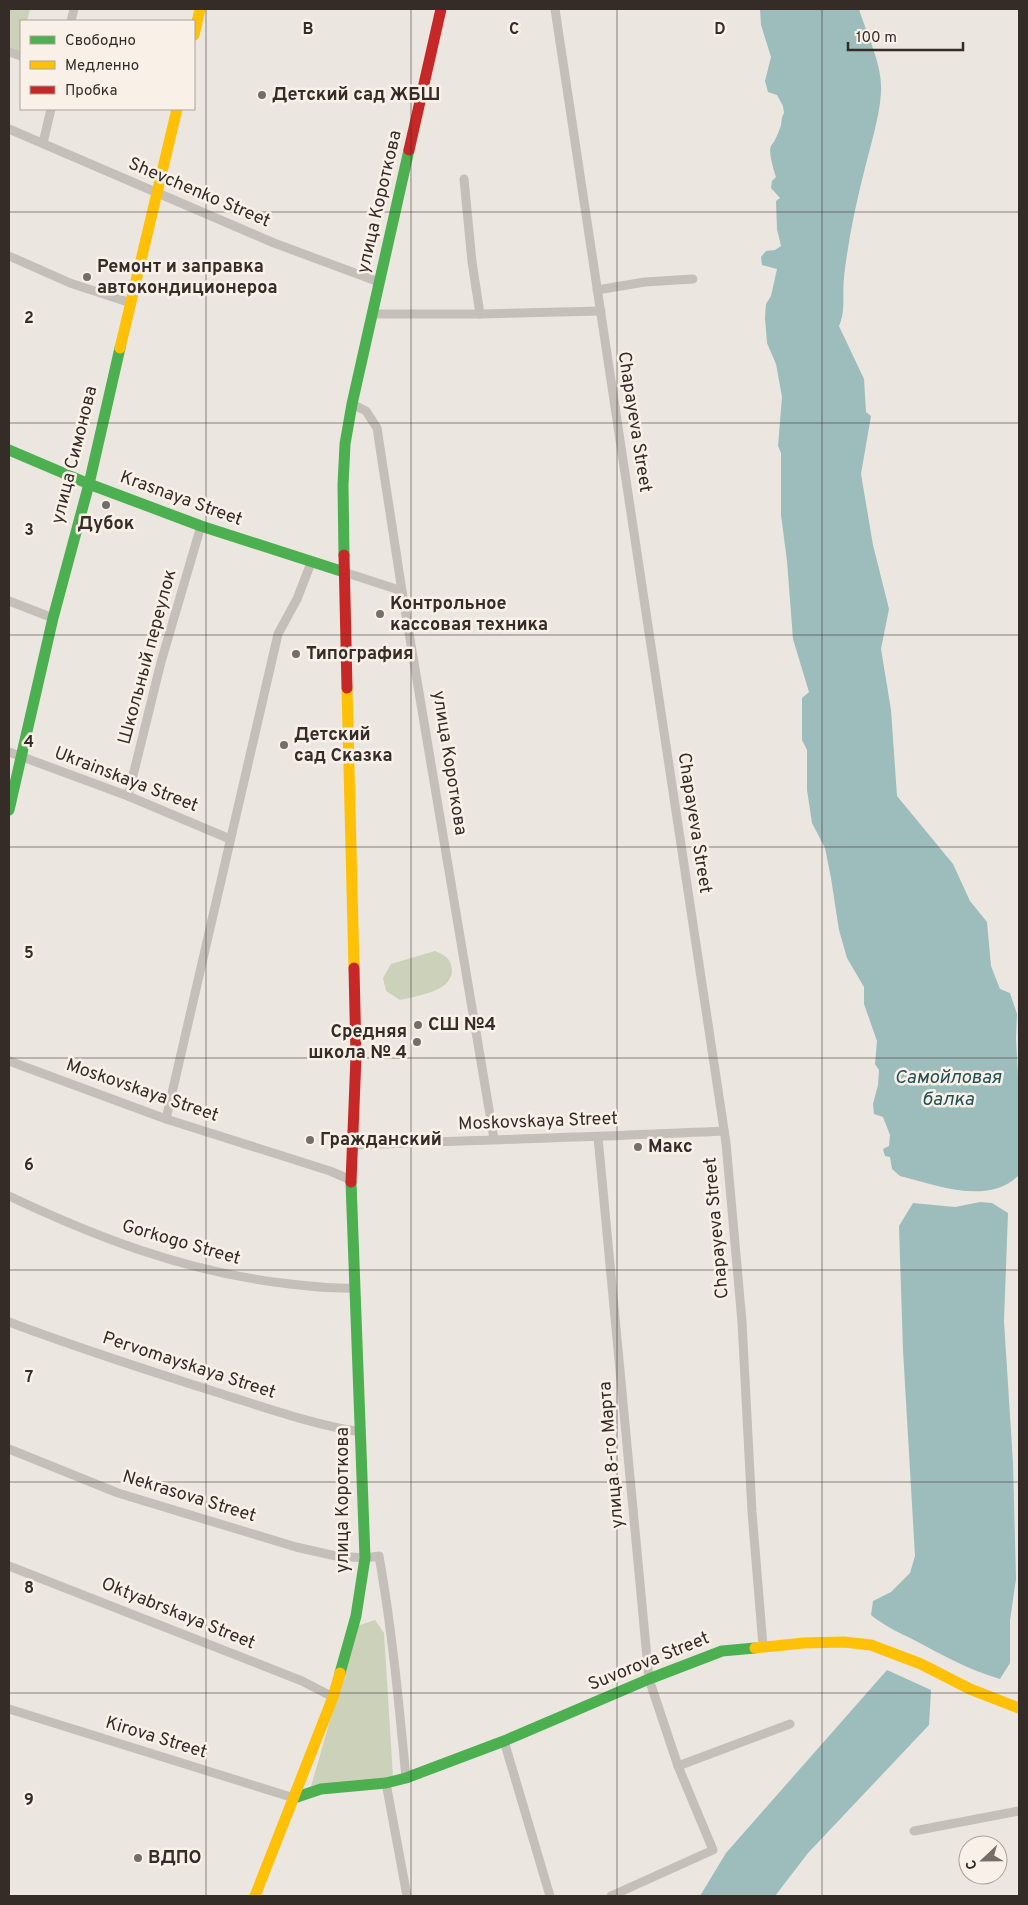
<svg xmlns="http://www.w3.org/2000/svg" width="1028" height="1905" font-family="Overpass,sans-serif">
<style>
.green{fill:#ccd1ba}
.water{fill:#9dbcbc}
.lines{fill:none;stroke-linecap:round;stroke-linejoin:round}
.street{stroke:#c5bfb9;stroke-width:9}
.fast{stroke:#4caf50;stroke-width:11}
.slow{stroke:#ffc107;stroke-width:11}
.jam{stroke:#c62828;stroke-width:11}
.grid{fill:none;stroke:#352c28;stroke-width:1;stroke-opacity:0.55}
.poi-dot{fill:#756d68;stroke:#f9f1e7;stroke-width:2}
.labels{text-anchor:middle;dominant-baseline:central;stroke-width:5;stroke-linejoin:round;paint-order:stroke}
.poi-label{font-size:18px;font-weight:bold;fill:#352c28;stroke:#f9f1e7;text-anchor:start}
.street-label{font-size:18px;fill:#352c28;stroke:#f9f1e7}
.water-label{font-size:19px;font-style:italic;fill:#1e5056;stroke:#f9f1e7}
.grid-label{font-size:16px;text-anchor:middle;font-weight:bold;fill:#352c28;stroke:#f9f1e7;stroke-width:5;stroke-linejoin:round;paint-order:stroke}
</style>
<rect width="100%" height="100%" fill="#ece6e0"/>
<g class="green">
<polygon points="9,9 30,9 27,21 21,21 21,42 19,52 9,48"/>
<path d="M435 951C445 955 452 959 452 971 451 992 416 996 400 1000L386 991 383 978 391 964Z"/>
<polygon points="375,1620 384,1633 393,1777 310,1790 357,1626"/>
</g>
<g class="water">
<path d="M760 9H859C866 32 881 62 881 86 882 109 870 148 864 172 855 207 848 242 844 277 842 294 846 311 839 326L864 379 866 412 871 416 861 474 873 545 889 609 881 649 891 710 897 796 953 864 970 901 987 922 991 966 1000 989 1010 993 1017 1014 1016 1038 1019 1097V1175C988 1206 937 1185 900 1176L892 1169 890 1157 885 1156 883 1149 889 1146 890 1135 883 1117 874 1114 873 1104 878 1085 879 1070 875 1064 877 1041 864 1004V987L847 958 839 930 831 878 825 848 812 823 807 790V750L802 740V698L809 692 793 639 787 561 781 515V453L778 446 782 397 776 364 767 343 765 318 766 304 771 296 777 269 762 265 761 257 766 251 775 250 781 246 777 229 776 201 780 198 771 188 772 181 776 177C774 171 768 152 771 146 772 144 774 142 775 140 777 136 780 129 781 125 782 120 781 118 784 113L783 106 777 95 768 92 765 81 771 57 761 25Z"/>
<path d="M980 1202 992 1203 1008 1213 1004 1321 1013 1463 1016 1579 1010 1620V1663L1000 1679C969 1670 942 1655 914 1640 898 1632 886 1627 871 1615L873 1601 891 1592 910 1573 915 1556 903 1350 899 1226 913 1203 955 1207Z"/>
<polygon points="887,1670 931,1690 929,1725 808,1853 775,1896 700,1896 726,1853"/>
</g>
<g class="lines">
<g class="street">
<polyline points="555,9 726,1143 742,1322 752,1512 763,1646"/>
<polyline points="71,21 74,9"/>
<polyline points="9,52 21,56"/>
<polyline points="9,129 274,243 379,282"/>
<polyline points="43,143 51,109"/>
<polyline points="464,179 472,262 480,314"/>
<polyline points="9,256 70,283 131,303"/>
<polyline points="597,290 645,282 693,279"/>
<polyline points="372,314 480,314 601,311"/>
<polyline points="352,404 366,411 377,428 402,591 494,1139"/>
<polyline points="344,572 402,591"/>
<polyline points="9,601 53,618"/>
<polyline points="9,752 128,796 230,839"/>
<polyline points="128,796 161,662 201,526"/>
<polyline points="9,1061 166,1119 330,1171 351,1180"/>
<polyline points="166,1119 278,634 297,599 311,563"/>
<polyline points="598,1137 649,1679 678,1766 713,1850 611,1896"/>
<path d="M352 1145C476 1140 600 1137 724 1131"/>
<path d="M9 1196C98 1238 184 1271 282 1283 306 1286 330 1289 354 1288"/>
<path d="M9 1322C80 1349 153 1372 225 1395 270 1409 315 1425 361 1432"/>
<path d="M9 1449 118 1493 296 1547 336 1556 365 1558 379 1556C392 1629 399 1704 406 1778"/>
<polyline points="9,1566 302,1681 333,1697"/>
<polyline points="9,1709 294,1798"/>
<polyline points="504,1741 550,1896"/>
<polyline points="678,1766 790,1724"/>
<polyline points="386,1783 407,1896"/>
<polyline points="914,1831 1019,1811"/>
</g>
<g class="fast">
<polyline points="9,450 89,484 201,526 344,572"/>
<polyline points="344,555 343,485 345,444 352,404 409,150"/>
<polyline points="9,810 53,618 89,484 120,348"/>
<polyline points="340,1673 356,1616 365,1558 351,1182"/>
<polyline points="294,1798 321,1789 386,1783 406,1778 504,1741 649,1679 722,1651 755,1648"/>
</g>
<g class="slow">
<polyline points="194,35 200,9"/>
<polyline points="120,348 177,109"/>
<polyline points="347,688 354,968"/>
<polyline points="755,1648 804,1643 844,1642 871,1645 921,1664 970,1689 1019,1708"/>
<polyline points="255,1896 333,1697 340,1673"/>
</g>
<g class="jam">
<polyline points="409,150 441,9"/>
<polyline points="344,555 347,688"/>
<polyline points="351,1182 356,1056 354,968"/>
</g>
</g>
<path class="grid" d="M206 9V1896M411 9V1896M617 9V1896M822 9V1896M9 212H1019M9 423H1019M9 635H1019M9 847H1019M9 1058H1019M9 1270H1019M9 1482H1019M9 1693H1019"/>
<g class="poi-dot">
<circle cx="262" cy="95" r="5"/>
<circle cx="87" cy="277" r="5"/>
<circle cx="106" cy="505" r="5"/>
<circle cx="380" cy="614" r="5"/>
<circle cx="296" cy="654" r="5"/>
<circle cx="284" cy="745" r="5"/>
<circle cx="418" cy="1025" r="5"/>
<circle cx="417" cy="1042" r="5"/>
<circle cx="310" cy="1140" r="5"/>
<circle cx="638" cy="1147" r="5"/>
<circle cx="138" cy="1858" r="5"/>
</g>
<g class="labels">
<g class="poi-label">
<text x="272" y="95">Детский сад ЖБШ</text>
<text x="97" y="267">Ремонт и заправка<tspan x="97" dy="21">автокондиционероа</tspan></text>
<text x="106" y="524" text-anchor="middle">Дубок</text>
<text x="390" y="604">Контрольное<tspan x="390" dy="21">кассовая техника</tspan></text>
<text x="306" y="654">Типография</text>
<text x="294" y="735">Детский<tspan x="294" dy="21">сад Сказка</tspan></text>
<text x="428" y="1025">СШ №4</text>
<text x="407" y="1032" text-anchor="end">Средняя<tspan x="407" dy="21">школа № 4</tspan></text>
<text x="320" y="1140">Гражданский</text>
<text x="648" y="1147">Макс</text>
<text x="148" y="1858">ВДПО</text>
</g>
<g class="street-label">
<text transform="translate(199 193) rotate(23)">Shevchenko Street</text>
<text transform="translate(380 202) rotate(-77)">улица Короткова</text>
<text transform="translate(634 422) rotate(81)">Chapayeva Street</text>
<text transform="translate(75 455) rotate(-76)">улица Симонова</text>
<text transform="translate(181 499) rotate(20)">Krasnaya Street</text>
<text transform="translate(148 657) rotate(-75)">Школьный переулок</text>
<text transform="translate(449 763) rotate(81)">улица Короткова</text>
<text transform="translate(126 780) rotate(21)">Ukrainskaya Street</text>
<text transform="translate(694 823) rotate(81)">Chapayeva Street</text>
<text transform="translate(142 1091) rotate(19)">Moskovskaya Street</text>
<text transform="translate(538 1122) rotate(-2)">Moskovskaya Street</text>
<text transform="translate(717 1228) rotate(-95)">Chapayeva Street</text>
<text transform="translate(181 1243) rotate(16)">Gorkogo Street</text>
<text transform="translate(189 1366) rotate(18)">Pervomayskaya Street</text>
<text transform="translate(612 1455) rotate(-95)">улица 8-го Марта</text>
<text transform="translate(189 1497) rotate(17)">Nekrasova Street</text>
<text transform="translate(343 1500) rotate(-90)">улица Короткова</text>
<text transform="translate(178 1614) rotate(22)">Oktyabrskaya Street</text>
<text transform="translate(649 1662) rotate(-22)">Suvorova Street</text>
<text transform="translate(156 1738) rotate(17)">Kirova Street</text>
</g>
<g class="water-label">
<text x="948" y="1078">Самойловая<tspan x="948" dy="22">балка</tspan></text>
</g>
</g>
<g class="grid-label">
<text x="308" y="34">B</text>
<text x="514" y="34">C</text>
<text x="720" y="34">D</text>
<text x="29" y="323">2</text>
<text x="29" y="535">3</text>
<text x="29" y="747">4</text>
<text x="29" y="958">5</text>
<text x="29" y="1170">6</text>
<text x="29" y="1382">7</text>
<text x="29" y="1593">8</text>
<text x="29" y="1805">9</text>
</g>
<rect width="1028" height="1905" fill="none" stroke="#352c28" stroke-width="20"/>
<rect x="20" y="20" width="175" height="90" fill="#f9f1e7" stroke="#aba29b"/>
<rect x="30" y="36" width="25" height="8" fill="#4caf50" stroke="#aba29b"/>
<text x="65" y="45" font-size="15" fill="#352c28">Свободно</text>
<rect x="30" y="61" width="25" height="8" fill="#ffc107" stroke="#aba29b"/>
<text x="65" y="70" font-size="15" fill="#352c28">Медленно</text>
<rect x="30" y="86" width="25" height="8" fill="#c62828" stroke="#aba29b"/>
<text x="65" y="95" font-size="15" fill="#352c28">Пробка</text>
<g transform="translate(983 1860) rotate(248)"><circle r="24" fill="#f9f1e7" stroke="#aba29b"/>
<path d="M0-4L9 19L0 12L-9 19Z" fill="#756d68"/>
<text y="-8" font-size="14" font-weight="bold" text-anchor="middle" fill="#352c28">С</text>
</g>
<path d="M848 42v8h115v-8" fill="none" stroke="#352c28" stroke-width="2.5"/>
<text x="856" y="42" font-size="15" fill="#352c28" stroke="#f9f1e7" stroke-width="4" paint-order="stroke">100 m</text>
</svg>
